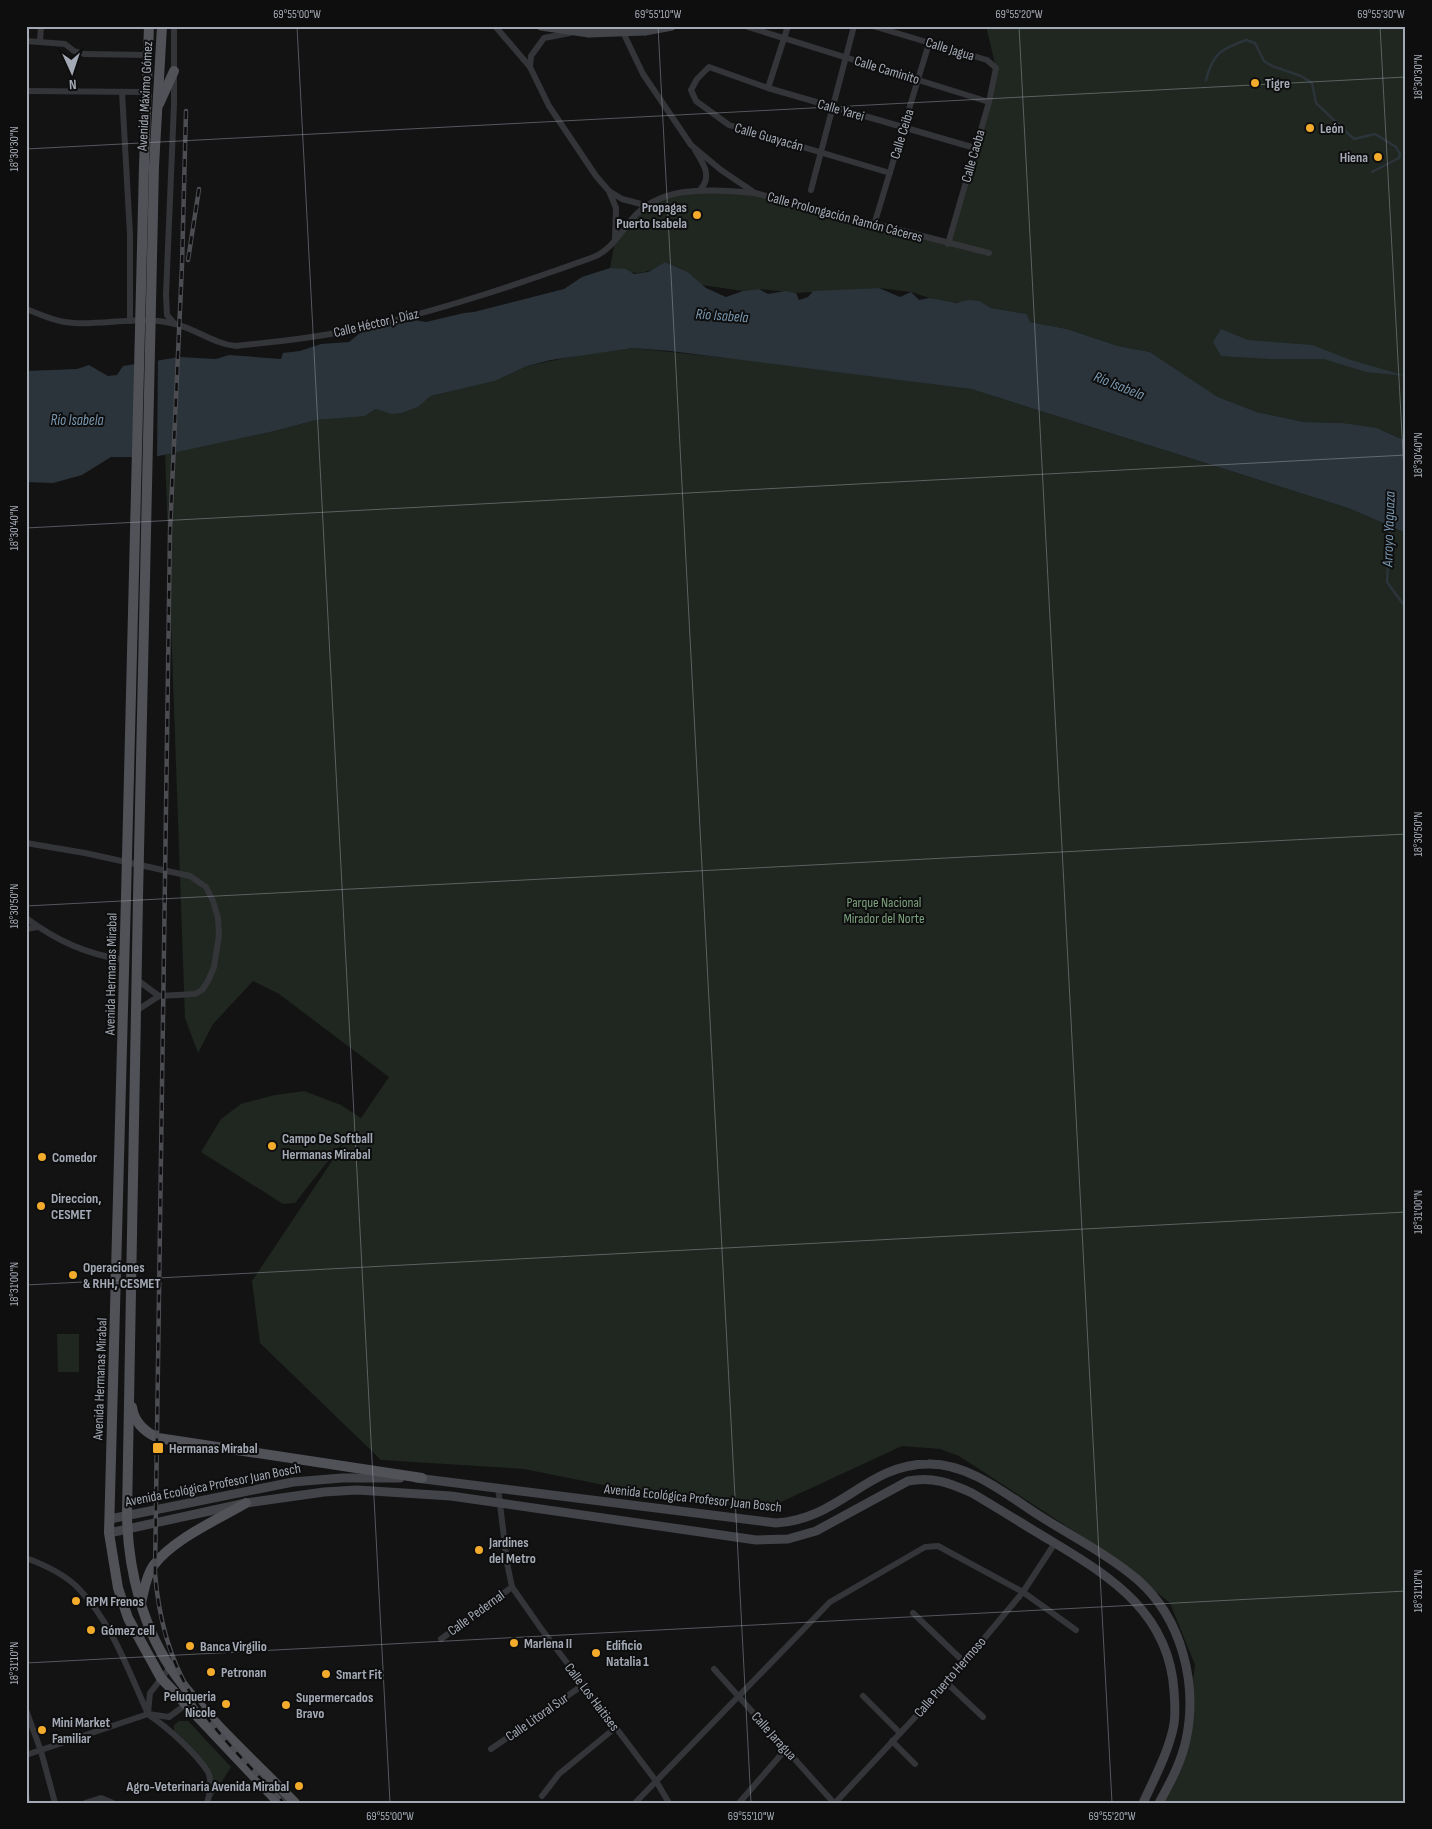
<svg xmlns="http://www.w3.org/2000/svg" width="1432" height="1829" font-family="'Sofia Sans Condensed',sans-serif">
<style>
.green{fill:#1f2720}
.water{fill:#2b343a}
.pier{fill:#131314}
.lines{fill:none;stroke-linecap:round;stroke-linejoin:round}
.stream{stroke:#2b343a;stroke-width:2.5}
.street{stroke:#343539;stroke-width:6}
.secondary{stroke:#424449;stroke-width:9}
.primary{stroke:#505258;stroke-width:10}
.rail-casing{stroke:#4b4d52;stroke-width:4.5}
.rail{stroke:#0e0e0f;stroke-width:2.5;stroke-dasharray:8;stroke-linecap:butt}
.secondary-bridge{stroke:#424449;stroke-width:9}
.primary-bridge{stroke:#505258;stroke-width:10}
.ticks{fill:none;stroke:#a4aab5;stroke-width:1;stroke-opacity:0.45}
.poi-dot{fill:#f3ab2c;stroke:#0e0e0f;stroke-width:2}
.labels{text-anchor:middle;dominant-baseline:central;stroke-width:4;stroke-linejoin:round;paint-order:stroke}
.street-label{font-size:14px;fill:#a4aab5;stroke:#0e0e0f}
.poi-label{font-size:14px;font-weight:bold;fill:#a4aab5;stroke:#0e0e0f;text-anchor:start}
.park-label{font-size:14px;fill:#7ba07c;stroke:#0e0e0f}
.water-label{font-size:15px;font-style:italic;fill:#7a99b1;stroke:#0e0e0f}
.neatline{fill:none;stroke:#a4aab5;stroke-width:2}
.ticks-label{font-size:12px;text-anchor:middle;fill:#a4aab5}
</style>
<rect width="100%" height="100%" fill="#131314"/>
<g class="green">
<path d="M986 26H1406V441L1382 430 1343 423 1304 422 1257 412 1218 397 1150 352 1118 346 1067 329 1030 322 1027 314 991 308 980 301 945 303 911 292 879 288 796 293 759 289 743 291 702 285 688 272 665 262C641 277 637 274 610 268L615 241 645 205 700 190 755 193 948 244 996 68Z"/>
<polygon points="633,348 793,365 971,389 1348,508 1406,533 1406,1803 1163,1803 1185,1746 1195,1665 1170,1603 1112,1556 959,1456 940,1449 902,1446 766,1509 654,1495 524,1469 381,1460 260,1343 252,1281 354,1128 295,1203 283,1204 201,1152 221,1119 241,1104 275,1095 304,1091 341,1105 361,1118 389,1077 279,994 253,981 213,1024 198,1053 185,1018 165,454 275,431 316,420 367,415 376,409 418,407 431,396 495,381 527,366 580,355"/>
<polygon points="57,1334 79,1334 79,1372 58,1372"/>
<polygon points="179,1721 188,1721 231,1767 211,1799 212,1777 174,1733 174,1725"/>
</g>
<g class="water">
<polygon points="665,262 688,272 706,288 726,297 743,291 759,289 768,294 785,291 796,293 799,300 808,297 813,291 879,288 900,297 911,292 919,300 929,298 956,303 968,300 980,301 991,308 1027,314 1030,322 1067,329 1118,346 1150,352 1218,397 1257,412 1304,422 1343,423 1377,428 1406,441 1406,533 1348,508 971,389 670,351 633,348 551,360 527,366 495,381 431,396 418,407 401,413 392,414 376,409 365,416 316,420 275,431 154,457 111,457 82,475 53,483 26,482 26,371 77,369 89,365 108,376 117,375 123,366 180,357 216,359 229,355 281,359 283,353 300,351 321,344 349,342 365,329 383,327 394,321 409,319 426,322 464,313 474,312 564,289 582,277 610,268 626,269 634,274 648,272"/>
<polygon points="1221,329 1248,340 1312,345 1351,360 1406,376 1366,372 1324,359 1270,359 1221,356 1213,342"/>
</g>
<polygon class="pier" points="158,357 157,459 133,460 135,361"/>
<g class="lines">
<g class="stream">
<path d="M1206 80C1213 53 1221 49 1246 40L1255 43 1264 61 1272 66 1301 76 1312 83 1316 103 1354 139 1375 134 1396 147 1400 154 1399 158 1372 172"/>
<polyline points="1390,525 1387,582 1406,608"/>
</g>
<g class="street">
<polyline points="174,26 174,104 166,295 167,315 174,323"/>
<polyline points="495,26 530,67 549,106 596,176 609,191 622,199 645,205"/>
<polyline points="620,26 643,74 691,145 721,170 755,193 989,253"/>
<polyline points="873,26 987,60 996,68 989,102 948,244"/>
<polyline points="748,27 989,102"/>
<polyline points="26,41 65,44 74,51 84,54 148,55"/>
<polyline points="40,41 41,26"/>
<polyline points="530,67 531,56 544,38 570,33"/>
<polyline points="768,88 788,26"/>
<polyline points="26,91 146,92"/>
<polyline points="122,92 130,235 130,321"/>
<path d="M695 150C703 163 713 176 700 190"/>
<polyline points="890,173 729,125 696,101 691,90 697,79 709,67 768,88 975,148"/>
<polyline points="811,190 854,26"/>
<polyline points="609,191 616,208 615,239"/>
<polyline points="874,225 929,43"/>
<path d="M26 309C41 315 57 322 74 323 107 325 142 315 175 324 196 329 214 344 236 346 283 341 329 336 375 325 448 308 521 283 591 258 610 252 620 233 632 219 662 183 713 190 755 193"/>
<polyline points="26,843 85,853 190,876 206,887 213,901 218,918 219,935 214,967 208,981 202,990 195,994 159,996 136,1011"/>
<path d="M26 918C57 941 86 954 124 960"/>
<polyline points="26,929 38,927"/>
<polyline points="136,979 159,996"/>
<polyline points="498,1487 507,1563 512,1587 540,1627 656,1781 669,1803"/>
<path d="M26 1558C45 1565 66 1575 79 1589 112 1623 129 1672 148 1714"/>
<polyline points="913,1613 964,1662"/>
<polyline points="441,1639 512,1587"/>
<polyline points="714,1669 834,1803"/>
<polyline points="947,1683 983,1717"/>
<polyline points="863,1696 900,1733"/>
<polyline points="26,1710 41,1751 55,1803"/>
<polyline points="148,1713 150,1693 171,1666"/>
<path d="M149 1715C167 1727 197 1754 208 1772 212 1780 210 1795 207 1803"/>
<polyline points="892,1741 915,1764"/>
<polyline points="491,1749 583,1685"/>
<polyline points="26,1755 148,1714 169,1717 188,1703"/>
<polyline points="542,1796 559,1774 615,1728"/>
<polyline points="85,1803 101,1798 113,1803"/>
<polyline points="635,1803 830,1602 925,1547 938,1546 1023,1592 1076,1630"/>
<polyline points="739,1803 786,1749"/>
<polyline points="835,1803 947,1683 1023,1592 1055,1543"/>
</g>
<g class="secondary">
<polyline points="541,26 589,33"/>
<polyline points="645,31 672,26"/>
<path d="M416 1478 776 1523C839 1520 867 1464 928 1464 969 1463 1007 1495 1040 1516 1073 1537 1109 1555 1138 1580 1182 1619 1198 1684 1186 1740 1181 1763 1170 1783 1159 1803"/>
<polyline points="110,1519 293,1482 342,1478 400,1478"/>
<path d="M109 1533 246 1503 324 1492 357 1490 451 1496 756 1540 788 1539 816 1531 908 1481C932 1476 950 1483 972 1493 999 1509 1026 1526 1053 1542 1113 1578 1169 1614 1174 1691 1175 1703 1176 1717 1173 1729 1167 1755 1154 1779 1143 1803"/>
</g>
<g class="primary">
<polyline points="159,104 174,71"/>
<polyline points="144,166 149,26"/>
<polyline points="154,166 162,26"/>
<polyline points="126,897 109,1533 118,1588 128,1618 161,1678 279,1803"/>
<path d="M138 898 127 1515C128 1571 143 1631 177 1677 211 1723 256 1762 295 1803"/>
<path d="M132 1407C134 1422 145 1432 158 1438L422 1478"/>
<path d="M141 1603C144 1591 146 1576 153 1566 173 1539 217 1520 246 1503"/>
</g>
<g class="rail-casing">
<g id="rail">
<path d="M186 111 182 265 170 532 155 1573C164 1686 211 1725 284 1803"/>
<polyline points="188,260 199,189"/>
</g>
</g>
<use href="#rail" class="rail"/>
<polyline class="secondary-bridge" points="589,33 645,31"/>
<g class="primary-bridge">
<polyline points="126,897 144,166"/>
<polyline points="138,898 154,166"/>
</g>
</g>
<path class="ticks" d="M297 26 390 1803M658 26 751 1803M1019 26 1112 1803M1380 26 1406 509M26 149 1406 77M26 528 1406 455M26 906 1406 834M26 1285 1406 1212M26 1663 1406 1591M26 1746 29 1803"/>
<g class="poi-dot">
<circle cx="1255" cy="83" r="5"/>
<circle cx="1310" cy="128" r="5"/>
<circle cx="1378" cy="157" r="5"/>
<circle cx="697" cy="215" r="5"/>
<circle cx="272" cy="1146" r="5"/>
<circle cx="42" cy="1157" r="5"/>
<circle cx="41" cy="1206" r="5"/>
<circle cx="73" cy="1275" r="5"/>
<rect x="152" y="1442" width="12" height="12" rx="2.5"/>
<circle cx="479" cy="1550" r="5"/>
<circle cx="76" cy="1601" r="5"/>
<circle cx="91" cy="1630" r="5"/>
<circle cx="514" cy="1643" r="5"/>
<circle cx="190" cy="1646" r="5"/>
<circle cx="596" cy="1653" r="5"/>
<circle cx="211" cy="1672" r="5"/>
<circle cx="326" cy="1674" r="5"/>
<circle cx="226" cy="1704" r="5"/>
<circle cx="286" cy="1705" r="5"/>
<circle cx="42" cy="1730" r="5"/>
<circle cx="299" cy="1786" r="5"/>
</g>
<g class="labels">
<g class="street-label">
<text transform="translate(950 49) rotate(17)">Calle Jagua</text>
<text transform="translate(887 70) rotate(17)">Calle Caminito</text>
<text transform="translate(145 96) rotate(-87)">Avenida Máximo Gómez</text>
<text transform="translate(841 110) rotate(16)">Calle Yarei</text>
<text transform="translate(902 134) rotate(-73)">Calle Ceiba</text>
<text transform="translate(769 137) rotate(16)">Calle Guayacán</text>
<text transform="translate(973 156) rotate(-74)">Calle Caoba</text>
<text transform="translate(845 217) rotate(15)">Calle Prolongación Ramón Cáceres</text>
<text transform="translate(376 323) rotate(-13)">Calle Héctor J. Díaz</text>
<text transform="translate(111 974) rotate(-89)">Avenida Hermanas Mirabal</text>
<text transform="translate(100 1379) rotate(-88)">Avenida Hermanas Mirabal</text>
<text transform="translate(213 1485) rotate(-11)">Avenida Ecológica Profesor Juan Bosch</text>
<text transform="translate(693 1498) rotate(6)">Avenida Ecológica Profesor Juan Bosch</text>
<text transform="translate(476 1613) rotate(-36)">Calle Pedernal</text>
<text transform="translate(950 1677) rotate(-49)">Calle Puerto Hermoso</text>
<text transform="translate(592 1697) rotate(53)">Calle Los Haitises</text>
<text transform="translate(537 1717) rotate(-35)">Calle Litoral Sur</text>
<text transform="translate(774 1736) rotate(48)">Calle Jaragua</text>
</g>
<g class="poi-label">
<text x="1265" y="83">Tigre</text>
<text x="1320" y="128">León</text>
<text x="1368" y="157" text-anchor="end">Hiena</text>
<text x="687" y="207" text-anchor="end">Propagas<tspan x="687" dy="16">Puerto Isabela</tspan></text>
<text x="282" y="1138">Campo De Softball<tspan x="282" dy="16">Hermanas Mirabal</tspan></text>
<text x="52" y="1157">Comedor</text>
<text x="51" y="1198">Direccion,<tspan x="51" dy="16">CESMET</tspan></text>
<text x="83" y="1267">Operaciones<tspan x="83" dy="16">&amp; RHH, CESMET</tspan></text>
<text x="169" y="1448">Hermanas Mirabal</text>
<text x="489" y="1542">Jardines<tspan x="489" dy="16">del Metro</tspan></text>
<text x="86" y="1601">RPM Frenos</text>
<text x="101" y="1630">Gómez cell</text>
<text x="524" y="1643">Marlena II</text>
<text x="606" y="1645">Edificio<tspan x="606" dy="16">Natalia 1</tspan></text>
<text x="200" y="1646">Banca Virgilio</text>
<text x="221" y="1672">Petronan</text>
<text x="336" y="1674">Smart Fit</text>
<text x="216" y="1696" text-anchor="end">Peluqueria<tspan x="216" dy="16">Nicole</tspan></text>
<text x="296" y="1697">Supermercados<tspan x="296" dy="16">Bravo</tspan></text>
<text x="52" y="1722">Mini Market<tspan x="52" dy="16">Familiar</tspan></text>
<text x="289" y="1786" text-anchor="end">Agro-Veterinaria Avenida Mirabal</text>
</g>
<g class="park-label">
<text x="884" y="902">Parque Nacional<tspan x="884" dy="16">Mirador del Norte</tspan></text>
</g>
<g class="water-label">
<text transform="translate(722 316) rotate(4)">Río Isabela</text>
<text transform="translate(1119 386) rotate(22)">Río Isabela</text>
<text x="77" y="420">Río Isabela</text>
<text transform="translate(1389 529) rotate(-88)">Arroyo Yaguaza</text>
</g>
</g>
<rect width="1432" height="1829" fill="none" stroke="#0e0e0f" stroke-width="55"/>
<g transform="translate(72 72) rotate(177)" stroke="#0e0e0f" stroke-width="4" paint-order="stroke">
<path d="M0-4L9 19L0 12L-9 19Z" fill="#a4aab5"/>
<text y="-8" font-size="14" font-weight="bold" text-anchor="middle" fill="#a4aab5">N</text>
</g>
<rect x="28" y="28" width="1376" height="1774" class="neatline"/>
<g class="ticks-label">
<text x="297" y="18">69°55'00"W</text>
<text x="658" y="18">69°55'10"W</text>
<text x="1019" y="18">69°55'20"W</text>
<text x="1381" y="18">69°55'30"W</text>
<text transform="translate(1418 77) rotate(-90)" y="4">18°30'30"N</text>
<text transform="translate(14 149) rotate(-90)" y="4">18°30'30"N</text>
<text transform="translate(1418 455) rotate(-90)" y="4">18°30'40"N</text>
<text transform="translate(14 528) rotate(-90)" y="4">18°30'40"N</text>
<text transform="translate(1418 834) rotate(-90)" y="4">18°30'50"N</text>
<text transform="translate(14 906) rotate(-90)" y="4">18°30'50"N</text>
<text transform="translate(1418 1212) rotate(-90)" y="4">18°31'00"N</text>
<text transform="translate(14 1284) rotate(-90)" y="4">18°31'00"N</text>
<text transform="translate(1418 1591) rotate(-90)" y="4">18°31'10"N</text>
<text transform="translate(14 1663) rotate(-90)" y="4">18°31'10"N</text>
<text x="390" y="1820">69°55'00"W</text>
<text x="751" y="1820">69°55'10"W</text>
<text x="1112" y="1820">69°55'20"W</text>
</g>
</svg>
